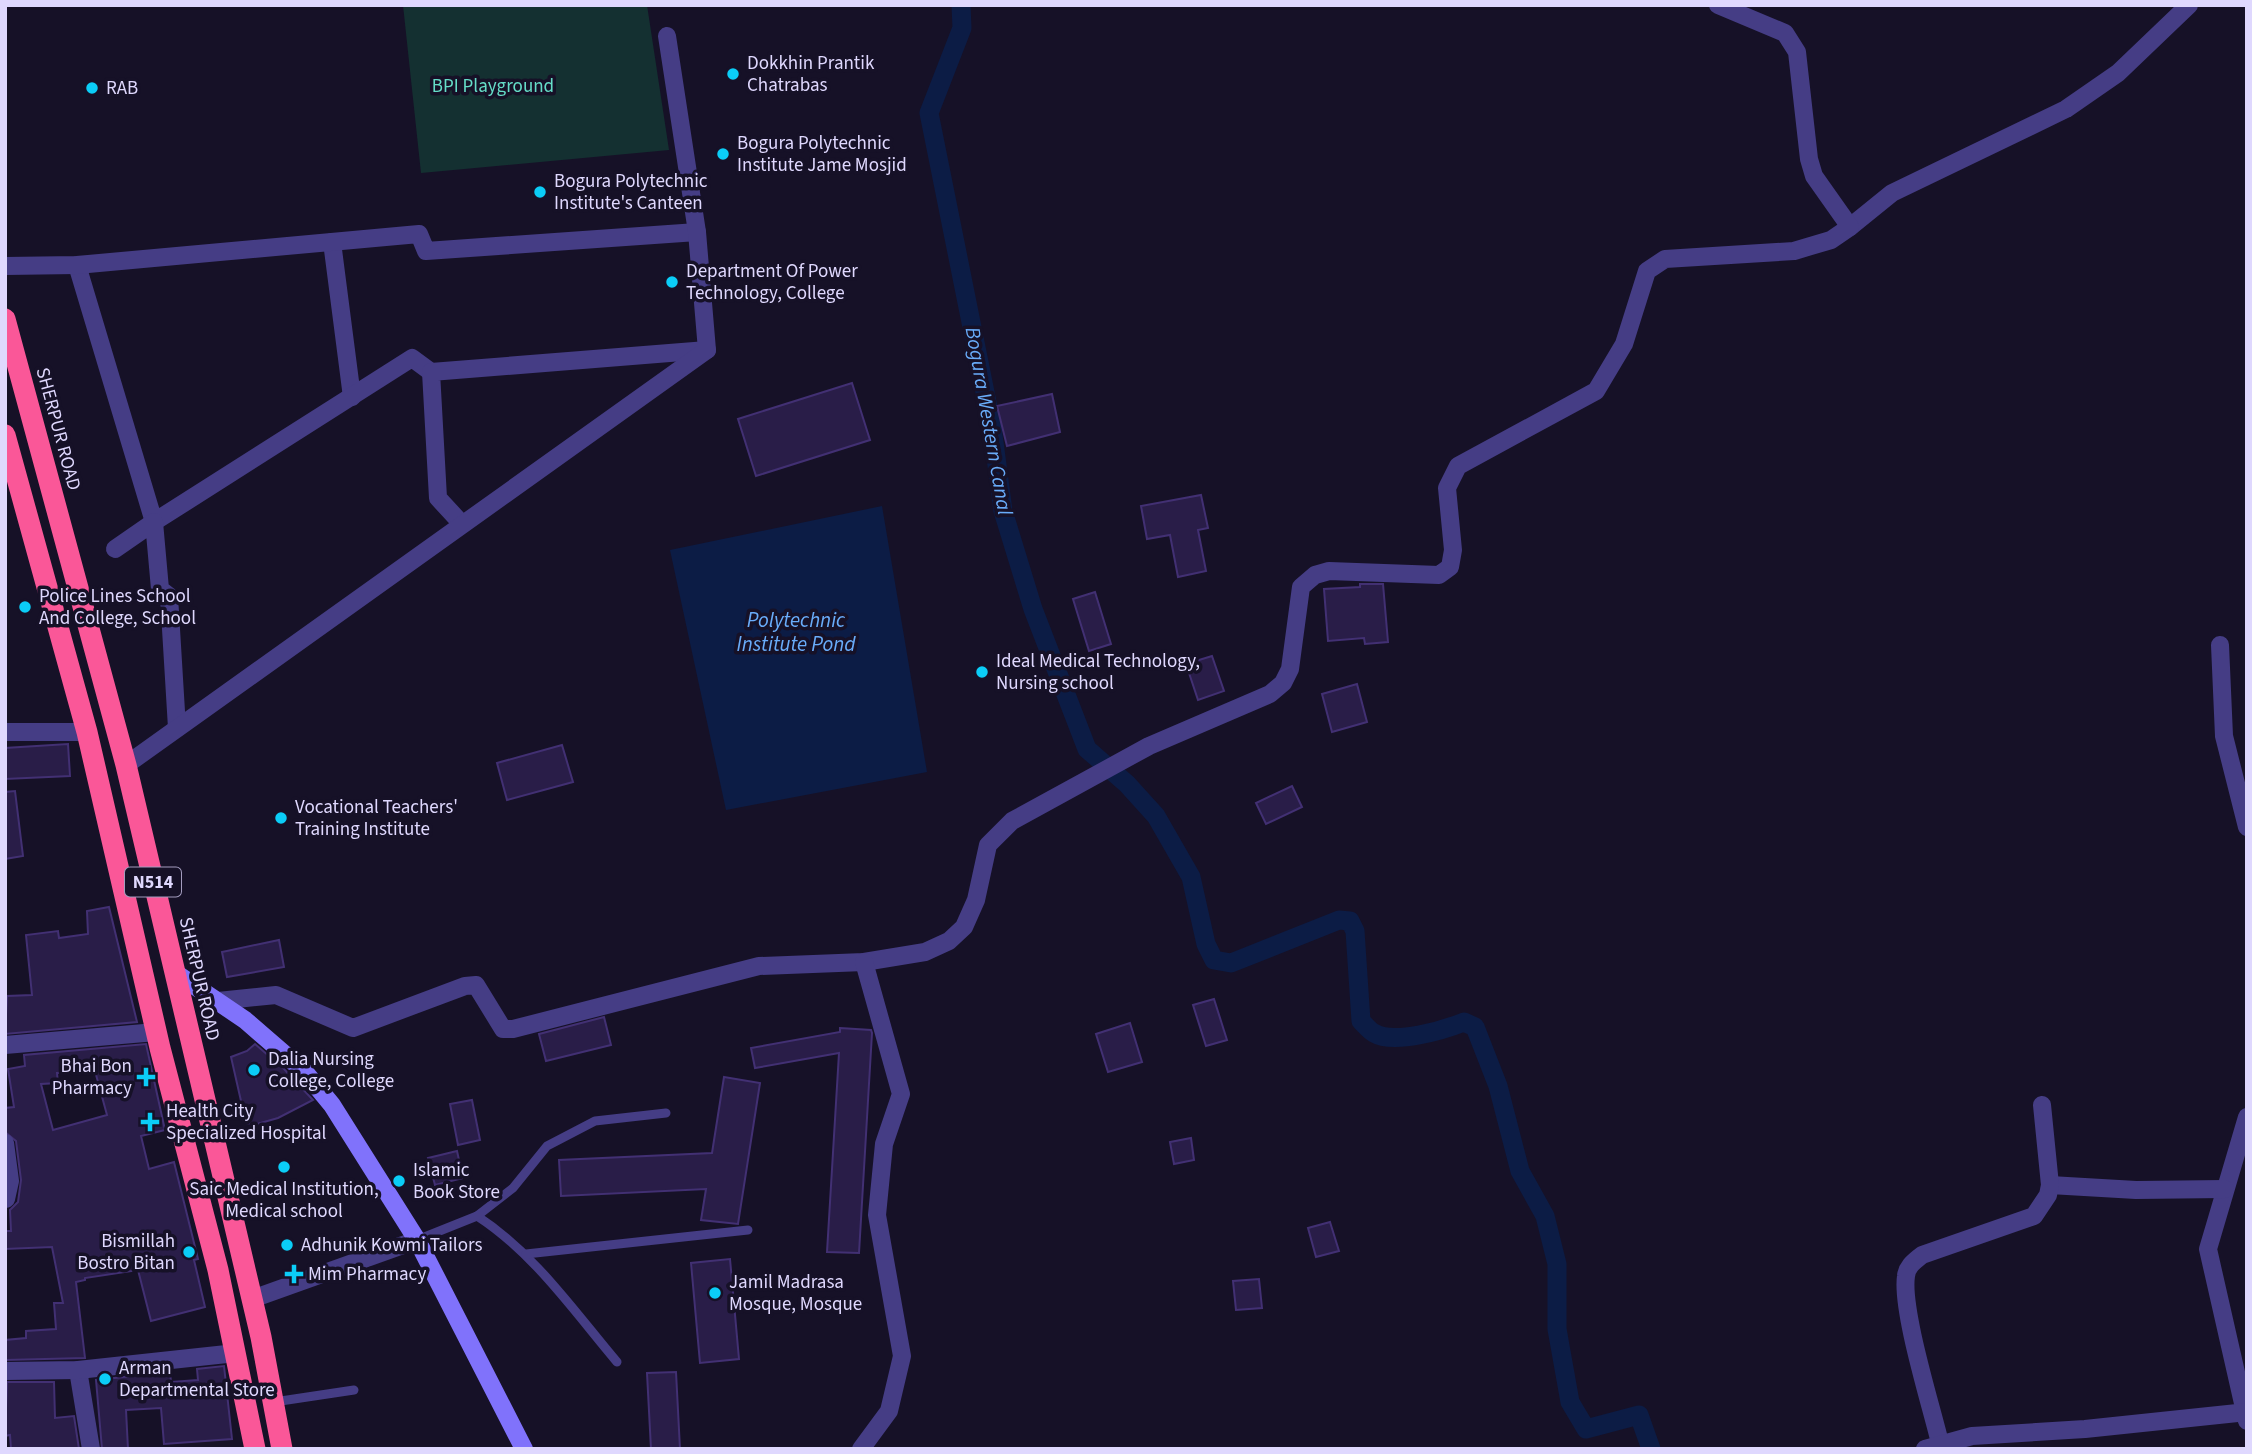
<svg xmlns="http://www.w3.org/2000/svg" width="2252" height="1454" font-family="'Source Sans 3',sans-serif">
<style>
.green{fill:#143031}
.water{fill:#0c1c45}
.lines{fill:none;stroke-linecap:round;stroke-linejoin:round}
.canal{stroke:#0c1c45;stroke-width:19}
.building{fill:#291d48;stroke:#423073;stroke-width:2;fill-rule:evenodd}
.lane{stroke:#453d85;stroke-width:9}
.street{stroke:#453d85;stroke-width:18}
.secondary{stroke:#8072fb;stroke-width:18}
.highway{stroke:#fa5798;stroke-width:21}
.poi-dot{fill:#0bcdf7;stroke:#161127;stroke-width:2.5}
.labels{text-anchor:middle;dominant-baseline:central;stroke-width:7;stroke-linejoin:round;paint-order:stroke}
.shield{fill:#161127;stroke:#a39cbe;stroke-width:2}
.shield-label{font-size:18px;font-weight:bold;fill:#dfd8fe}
.poi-label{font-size:19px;fill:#dfd8fe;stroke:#161127;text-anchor:start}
.park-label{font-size:19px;fill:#65ddc8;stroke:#161127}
.street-label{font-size:19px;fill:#dfd8fe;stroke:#161127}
.water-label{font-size:21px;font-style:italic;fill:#69acfa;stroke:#161127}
</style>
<rect width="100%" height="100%" fill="#161127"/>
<polygon class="green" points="403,5 647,5 669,150 421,173"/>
<polygon class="water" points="882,506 927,772 726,810 670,550"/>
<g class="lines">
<path class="canal" d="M961 5 962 28 929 113 992 427 1003 511 1033 609 1087 749 1127 784 1156 816 1191 877 1206 944 1214 960 1231 963 1339 920 1350 921 1355 931 1361 1021C1365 1025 1370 1031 1374 1033 1394 1045 1444 1030 1464 1022L1475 1027 1498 1086 1520 1171 1545 1216 1557 1264V1329L1570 1402 1586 1429 1639 1415 1651 1449"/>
</g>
<g class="building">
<polygon points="852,383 870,440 756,476 738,419"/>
<polygon points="1052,394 1060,432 1007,446 997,406"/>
<polygon points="1201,495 1208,528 1198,530 1206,571 1178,577 1170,535 1147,539 1141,506"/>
<polygon points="1360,584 1383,584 1388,642 1365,644 1364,638 1328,641 1324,589 1360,587"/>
<polygon points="1095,592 1111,644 1089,651 1073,599"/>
<polygon points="1212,656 1224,691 1198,700 1186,664"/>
<polygon points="1357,684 1367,722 1332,732 1322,694"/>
<polygon points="68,744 70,776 5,779 5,748"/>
<polygon points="562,745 573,782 507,800 497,763"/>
<polygon points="1292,786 1302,807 1266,824 1256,803"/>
<polygon points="15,791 23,856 5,859 5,792"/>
<polygon points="109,907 137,1022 5,1034 7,996 32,995 26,935 58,931 59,938 88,934 87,911"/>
<polygon points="279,940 284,967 227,977 222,952"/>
<polygon points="1214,999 1227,1040 1206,1046 1193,1005"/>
<polygon points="604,1017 611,1045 546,1061 539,1034"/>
<polygon points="1130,1023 1142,1062 1108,1072 1096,1034"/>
<polygon points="840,1028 871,1030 872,1033 859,1253 827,1252 839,1053 755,1068 751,1048 840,1032"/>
<path d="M146 1044 165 1130 141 1136 149 1169 174 1162 198 1259 194 1260 205 1307 151 1321 138 1270 85 1278V1280L76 1282 85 1358 5 1360V1340L26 1338V1331L56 1329 54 1303H63L52 1247 5 1249V1231H11L10 1210 18 1202 21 1180 16 1141 5 1132V1108L14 1107 8 1069 25 1066 24 1055ZM95 1071 107 1115 53 1130 41 1084 58 1083 57 1073Z"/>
<polygon points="255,1044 284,1069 313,1100 278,1118 257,1124 246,1123 231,1057 247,1051"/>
<polygon points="724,1077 760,1083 738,1224 701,1220 706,1189 561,1196 559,1160 712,1153"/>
<polygon points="472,1100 480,1140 458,1145 450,1104"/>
<polygon points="1191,1138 1194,1160 1174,1164 1170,1142"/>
<polygon points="457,1151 463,1178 435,1185 428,1158"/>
<polygon points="1330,1222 1339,1251 1316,1257 1308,1228"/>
<polygon points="730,1259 739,1359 700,1363 691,1263"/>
<polygon points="1259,1279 1262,1308 1236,1310 1233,1281"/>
<polygon points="224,1366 232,1439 164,1444 161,1408 126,1410 128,1449 102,1449 96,1380 170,1372 171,1382 198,1380 197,1369"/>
<polygon points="676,1372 680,1449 651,1449 647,1373"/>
<polygon points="7,1382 54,1382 55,1418 74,1416 79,1449 11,1449 10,1435 5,1436"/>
</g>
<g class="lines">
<g class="lane">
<path d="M477 1216C534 1253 573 1310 617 1362"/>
<polyline points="417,1240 477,1216 513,1188 547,1146 595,1121 666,1113"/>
<polyline points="526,1254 748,1230"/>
<polyline points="274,1402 354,1390"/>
</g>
<g class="street">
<polyline points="1850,227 1892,193 2066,109 2118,73 2189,5"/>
<polyline points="332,242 352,397"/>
<polyline points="77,265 154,522 412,358 431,372"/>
<polyline points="5,266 77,265 419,234 426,251 697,232"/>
<polyline points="461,523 438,498 431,372 707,350"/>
<polyline points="115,549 154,522 160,589 169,596 177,728"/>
<polyline points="2220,645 2224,736 2247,827"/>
<polyline points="5,732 87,732"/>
<polyline points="126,765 707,350 697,232 667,36"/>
<polyline points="218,1001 276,995 353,1028 465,986 476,985 503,1029 513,1029 759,966 864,962 925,952 949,941 964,927 976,900 988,845 1012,821 1149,746 1270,694 1283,683 1290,669 1301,587 1315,575 1329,571 1439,575 1450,567 1453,550 1447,488 1458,466 1596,391 1624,344 1647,271 1665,259 1794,251 1831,240 1850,227 1814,176 1809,159 1797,52 1785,33 1718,5"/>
<polyline points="5,1045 156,1032"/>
<polyline points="2247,1117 2208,1249 2247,1421"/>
<polyline points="5,1143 10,1181 6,1199"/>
<polyline points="2050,1185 2136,1190 2225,1189"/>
<polyline points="252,1299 417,1240"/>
<polyline points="78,1370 91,1449"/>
<polyline points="5,1371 78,1370 236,1353"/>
<path d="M1940 1443C1931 1405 1901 1310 1906 1276 1907 1266 1915 1261 1922 1255L2034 1216 2048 1195 2050 1185 2042 1105"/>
<polyline points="861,1449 889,1411 902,1356 877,1215 884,1144 901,1094 864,962"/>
<polyline points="1925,1449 1972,1436 2085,1429 2247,1412"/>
</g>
<polyline class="secondary" points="174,972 245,1020 304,1071 332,1105 417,1240 524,1449"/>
<g class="highway">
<polyline points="5,319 126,765 261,1337 282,1449"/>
<polyline points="5,435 87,732 160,1048 218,1270 255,1449"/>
</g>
</g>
<g class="poi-dot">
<circle cx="733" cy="74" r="7"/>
<circle cx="92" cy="88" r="7"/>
<circle cx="723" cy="154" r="7"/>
<circle cx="540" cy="192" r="7"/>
<circle cx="672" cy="282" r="7"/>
<circle cx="25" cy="607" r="7"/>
<circle cx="982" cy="672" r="7"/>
<circle cx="281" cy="818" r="7"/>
<circle cx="254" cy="1070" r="7"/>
<path d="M142.5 1066.5h7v7h7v7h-7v7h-7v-7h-7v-7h7z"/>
<path d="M146.5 1111.5h7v7h7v7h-7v7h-7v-7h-7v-7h7z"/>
<circle cx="284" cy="1167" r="7"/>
<circle cx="399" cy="1181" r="7"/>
<circle cx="287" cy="1245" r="7"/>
<circle cx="189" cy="1252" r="7"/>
<path d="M290.5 1263.5h7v7h7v7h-7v7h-7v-7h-7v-7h7z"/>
<circle cx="715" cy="1293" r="7"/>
<circle cx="105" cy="1379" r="7"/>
</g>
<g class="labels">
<rect class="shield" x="125" y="867.5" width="56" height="29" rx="5"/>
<g class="shield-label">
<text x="153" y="882">N514</text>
</g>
<g class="poi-label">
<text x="747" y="63">Dokkhin Prantik<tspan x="747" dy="22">Chatrabas</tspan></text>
<text x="106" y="88">RAB</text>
<text x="737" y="143">Bogura Polytechnic<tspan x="737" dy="22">Institute Jame Mosjid</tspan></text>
<text x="554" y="181">Bogura Polytechnic<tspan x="554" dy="22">Institute's Canteen</tspan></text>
<text x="686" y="271">Department Of Power<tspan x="686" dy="22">Technology, College</tspan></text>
<text x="39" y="596">Police Lines School<tspan x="39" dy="22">And College, School</tspan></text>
<text x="996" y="661">Ideal Medical Technology,<tspan x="996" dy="22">Nursing school</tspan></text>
<text x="295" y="807">Vocational Teachers'<tspan x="295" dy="22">Training Institute</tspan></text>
<text x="268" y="1059">Dalia Nursing<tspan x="268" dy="22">College, College</tspan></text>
<text x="132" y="1066" text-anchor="end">Bhai Bon<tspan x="132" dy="22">Pharmacy</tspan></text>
<text x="166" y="1111">Health City<tspan x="166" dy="22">Specialized Hospital</tspan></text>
<text x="413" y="1170">Islamic<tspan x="413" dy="22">Book Store</tspan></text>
<text x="284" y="1189" text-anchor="middle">Saic Medical Institution,<tspan x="284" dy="22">Medical school</tspan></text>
<text x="175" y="1241" text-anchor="end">Bismillah<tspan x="175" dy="22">Bostro Bitan</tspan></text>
<text x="301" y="1245">Adhunik Kowmi Tailors</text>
<text x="308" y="1274">Mim Pharmacy</text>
<text x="729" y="1282">Jamil Madrasa<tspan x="729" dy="22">Mosque, Mosque</tspan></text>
<text x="119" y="1368">Arman<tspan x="119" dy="22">Departmental Store</tspan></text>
</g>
<g class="park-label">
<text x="493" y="86">BPI Playground</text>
</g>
<g class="street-label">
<text transform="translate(58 429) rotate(75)">SHERPUR ROAD</text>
<text transform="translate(199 979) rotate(77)">SHERPUR ROAD</text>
</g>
<g class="water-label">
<text transform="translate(989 421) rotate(80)">Bogura Western Canal</text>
<text x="796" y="620">Polytechnic<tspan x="796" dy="24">Institute Pond</tspan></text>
</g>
</g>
<rect width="2252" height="1454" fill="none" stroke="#dfd8fe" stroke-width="14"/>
</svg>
